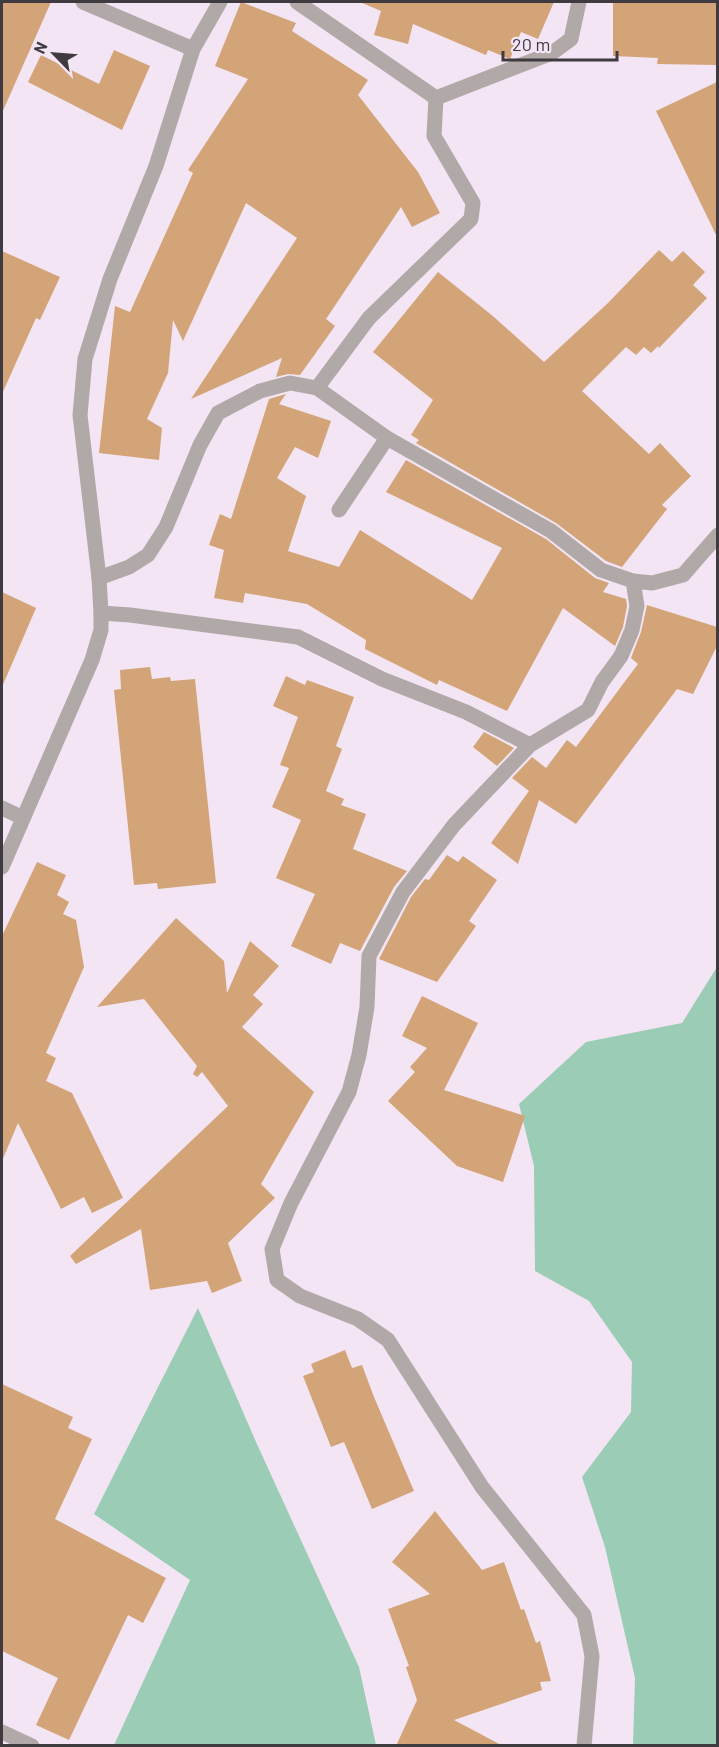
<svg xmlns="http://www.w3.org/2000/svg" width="719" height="1747" font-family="Barlow,sans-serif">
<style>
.green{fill:#9bccb5}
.building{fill:#d3a478}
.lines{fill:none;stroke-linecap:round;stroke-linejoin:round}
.street{stroke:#b1a8a8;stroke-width:15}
</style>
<rect width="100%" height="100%" fill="#f3e5f4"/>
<g class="green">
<polygon points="717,967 717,1745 633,1745 635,1678 605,1547 582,1477 631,1412 632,1362 589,1301 535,1271 534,1166 519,1104 586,1042 682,1023"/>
<polygon points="198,1308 256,1442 359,1667 376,1745 114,1745 190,1580 94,1514"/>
</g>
<g class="building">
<polygon points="2,2 51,2 2,113"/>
<polygon points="241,2 296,23 292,31 368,80 358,95 418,172 440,213 412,227 401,207 326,319 335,326 300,375 288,374 276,377 282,358 191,399 297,238 246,203 183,341 173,320 168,373 147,419 162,428 159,460 99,453 115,306 130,312 193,173 188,170 248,79 215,66"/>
<polygon points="360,2 554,2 538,39 521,32 510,59 488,50 486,55 413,24 408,44 374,35 381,11"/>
<polygon points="613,2 717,2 717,65 657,64 658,58 613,56"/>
<polygon points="114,50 150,66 122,130 28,82 41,55 99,84"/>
<polygon points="717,82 717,237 656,111"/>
<polygon points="659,250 672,262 683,251 705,272 693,285 707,298 659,348 658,346 651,353 644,347 636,355 626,347 582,391 649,454 660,443 691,476 662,505 667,509 622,567 606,561 556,523 416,443 419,440 411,435 433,400 373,352 438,272 494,317 544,362 608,303"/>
<polygon points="2,251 60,277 40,320 36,318 2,394"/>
<polygon points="286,394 279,404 331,421 318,458 295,447 277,478 306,496 288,551 339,567 360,530 472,600 502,548 386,492 406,460 546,539 595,578 609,583 603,592 626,599 627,606 623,627 615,646 563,608 507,711 439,680 437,685 365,649 366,640 307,604 245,593 243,603 214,598 224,550 209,545 220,514 231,519 269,399"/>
<polygon points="2,592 36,608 2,687"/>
<polygon points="647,605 717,627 717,646 693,694 677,689 576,824 539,800 518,864 491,843 529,791 512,778 532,757 546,768 567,740 576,747 638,664 631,658 641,632"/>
<polygon points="150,667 152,679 170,677 171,681 195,679 216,883 158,889 157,883 134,885 114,690 121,689 120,670"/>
<polygon points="286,676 305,685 307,680 354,697 336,746 342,749 326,791 344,799 341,805 366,814 353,849 407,871 394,887 360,951 340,943 331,964 291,946 315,894 276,878 301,820 272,807 289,768 280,765 298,717 273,706"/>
<polygon points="484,732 514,748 497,766 473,747"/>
<polygon points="447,855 458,862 463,856 497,880 469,921 476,926 437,982 379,959 411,897 425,879 429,880"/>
<polygon points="37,862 66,875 57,895 69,902 63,914 76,920 84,967 46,1053 56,1058 46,1081 72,1093 123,1198 92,1213 84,1197 61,1209 18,1123 2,1161 2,936"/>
<polygon points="176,918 224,961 227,993 250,941 279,966 253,995 263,1004 242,1027 314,1092 261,1184 275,1198 228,1243 242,1281 212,1293 207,1281 150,1290 141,1229 76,1264 70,1256 228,1106 202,1072 197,1077 193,1074 197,1066 144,999 97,1007"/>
<polygon points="422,996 478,1023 444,1090 525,1116 503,1182 457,1166 388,1101 415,1072 410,1067 427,1048 402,1036"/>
<polygon points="345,1350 352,1368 362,1365 374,1397 414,1491 372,1509 344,1442 331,1447 303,1376 314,1372 311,1364"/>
<polygon points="2,1384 73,1417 68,1428 92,1439 55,1519 166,1578 143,1623 128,1615 69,1740 36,1725 58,1678 2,1651"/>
<polygon points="435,1511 482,1570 504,1562 521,1610 524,1609 536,1643 540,1641 551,1681 540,1682 542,1690 454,1720 503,1746 396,1746 417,1700 406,1667 409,1666 388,1609 430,1594 392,1562"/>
</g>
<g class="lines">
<g class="street">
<polyline points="83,2 193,49"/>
<polyline points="297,2 436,98 552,53 571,39 579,2"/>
<polyline points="317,388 369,318 471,219 473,203 434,136 436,98"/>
<polyline points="387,438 551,531 601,570 633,581 652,583 683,575 718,535"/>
<polyline points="99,578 129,567 148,555 166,527 200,445 218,413 260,391 290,383 317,388 387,438 339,510"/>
<polyline points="101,613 130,615 298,637 382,679 466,712 530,745 588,710 602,682 621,656 632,630 637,606 633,581"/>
<polyline points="530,745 454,825 403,892 369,956 367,1007 359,1055 349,1092 291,1203 272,1249 277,1280 300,1296 358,1319 388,1340 482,1487 584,1615 592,1656 584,1746"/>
<polyline points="2,808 23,818"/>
<polyline points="2,867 92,660 101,630 101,613 99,578 80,415 85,359 110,279 156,166 193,49 220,2"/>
<polyline points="2,1732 32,1746"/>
</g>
</g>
<rect width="719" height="1747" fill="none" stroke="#3f3a40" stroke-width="6"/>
<g transform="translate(54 54) rotate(295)" stroke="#f3e5f4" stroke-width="4.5" paint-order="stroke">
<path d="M0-4.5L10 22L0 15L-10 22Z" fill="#3f3a40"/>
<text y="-9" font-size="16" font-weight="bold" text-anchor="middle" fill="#3f3a40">N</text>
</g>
<path d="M503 51v9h114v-9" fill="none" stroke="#3f3a40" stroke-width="3"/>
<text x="512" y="51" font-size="18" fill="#3f3a40" stroke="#f3e5f4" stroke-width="4.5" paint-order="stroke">20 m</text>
</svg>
